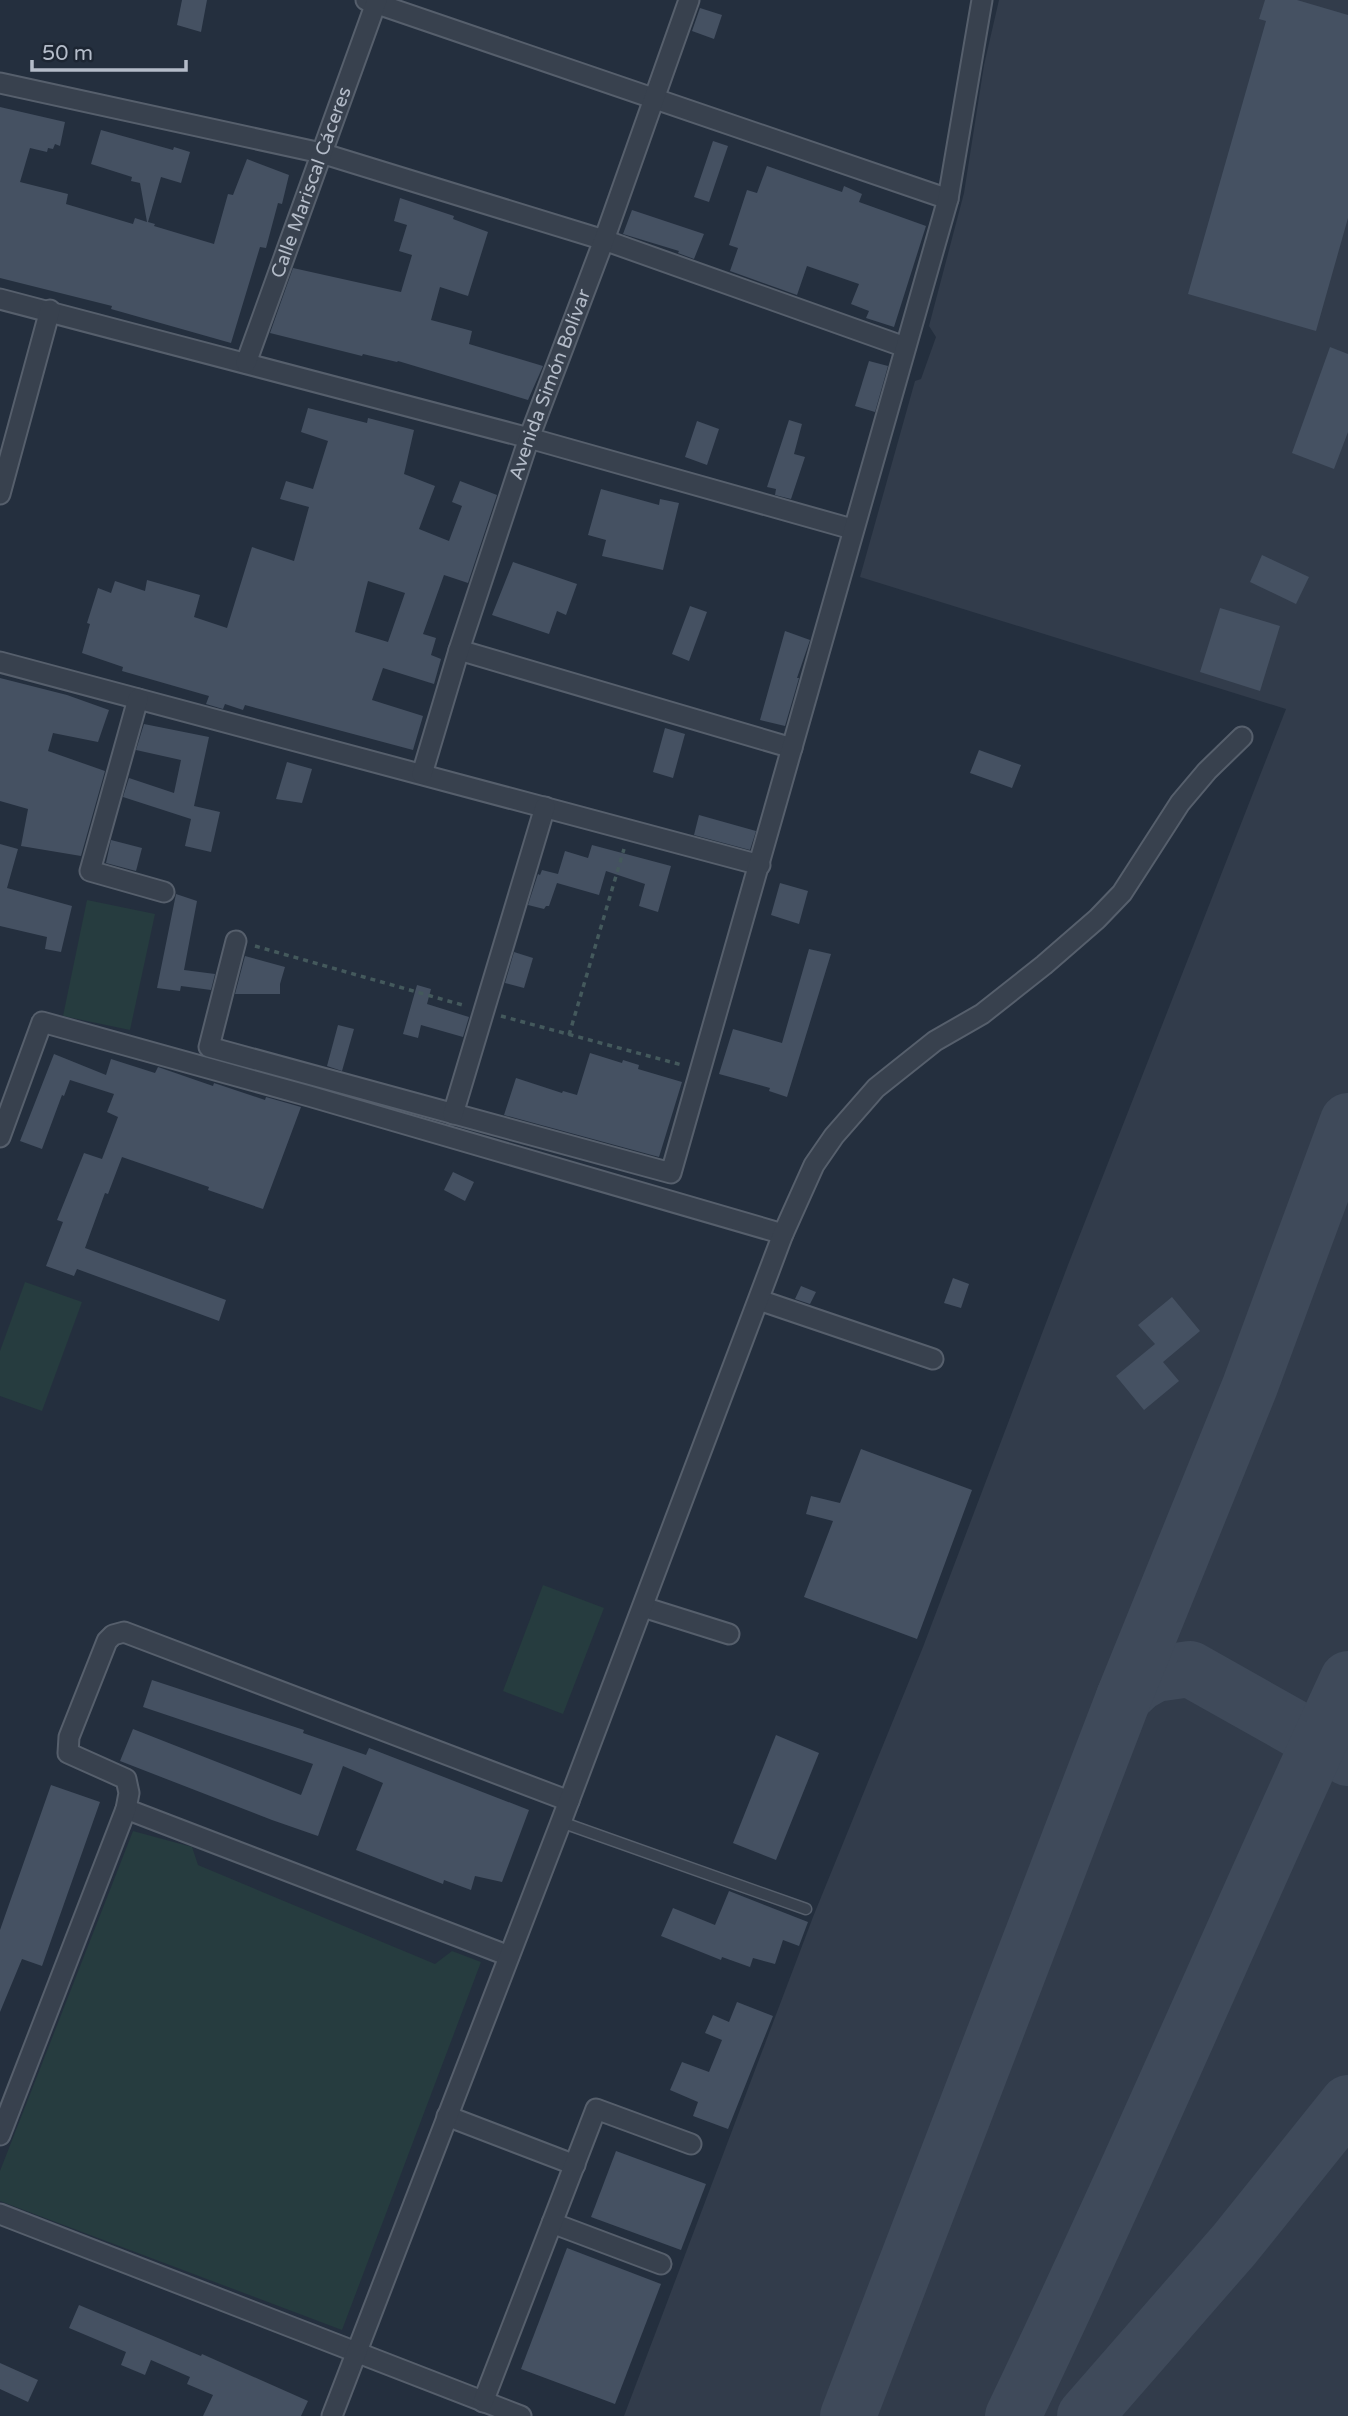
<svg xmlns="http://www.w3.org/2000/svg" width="1348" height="2416" font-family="'Varela Round',sans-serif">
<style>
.airport{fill:#323c4b}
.green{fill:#263c3f}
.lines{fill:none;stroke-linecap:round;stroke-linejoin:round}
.taxiway{stroke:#3f4a5a;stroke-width:56}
.building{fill:#455162;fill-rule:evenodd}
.service-casing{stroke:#565f6c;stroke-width:13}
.minor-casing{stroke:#565f6c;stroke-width:23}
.path{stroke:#44595c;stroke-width:3.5;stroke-dasharray:5 5;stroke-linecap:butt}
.service{stroke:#38414e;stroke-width:10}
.minor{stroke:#38414e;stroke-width:19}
.labels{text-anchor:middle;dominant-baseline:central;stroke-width:6;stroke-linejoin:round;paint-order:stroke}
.street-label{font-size:19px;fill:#b4bcc9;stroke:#1d2633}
</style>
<rect width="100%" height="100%" fill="#242f3e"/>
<polygon class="airport" points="999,0 1348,0 1348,2416 624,2416 813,1917 923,1647 1068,1265 1286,709 860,577 915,381 921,379 936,337 929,326 964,193 984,65"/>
<g class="green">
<polygon points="87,900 155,914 130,1030 63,1016"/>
<polygon points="25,1282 82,1302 42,1411 0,1396 0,1351"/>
<polygon points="543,1585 604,1608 563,1714 503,1691"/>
<polygon points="133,1831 192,1847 198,1865 435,1964 452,1951 481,1962 342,2330 0,2201 0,2171"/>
</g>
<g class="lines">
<g class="taxiway">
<polyline points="1124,1697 1139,1683 1155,1674 1190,1669 1348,1758"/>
<polyline points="848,2416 1124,1697 1250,1386 1348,1121"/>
<path d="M1013 2416C1130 2172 1235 1924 1348 1679"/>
<polyline points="1085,2416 1234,2245 1348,2103"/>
</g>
</g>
<g class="building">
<polygon points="182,0 207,0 201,32 177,25"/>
<polygon points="1265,0 1297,0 1348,15 1348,218 1316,331 1188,294 1266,21 1259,19"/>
<polygon points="700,8 722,15 714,39 692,31"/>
<polygon points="0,107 65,122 60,146 55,144 53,149 48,148 47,152 30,148 20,182 68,194 66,204 133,224 135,218 147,222 140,183 131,181 132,177 91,164 101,130 173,150 174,147 190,152 181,183 161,177 148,222 155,224 154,226 214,244 228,194 233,195 247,159 289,175 282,204 278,203 266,248 260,247 231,343 111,309 112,306 0,278"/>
<polygon points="713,141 728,146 709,202 694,197"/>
<polygon points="767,166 842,192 844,186 862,194 859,202 926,226 894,327 866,318 869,311 851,304 859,284 807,266 797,295 730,271 738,248 729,245 747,190 757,193"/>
<polygon points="400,198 454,216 453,219 488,232 468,296 440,287 431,320 472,331 469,344 543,366 528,400 398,361 397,362 363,354 362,356 270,333 293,268 401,292 412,255 399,251 407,225 394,221"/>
<polygon points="632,210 704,234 694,259 678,253 679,251 623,234"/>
<polygon points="1330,347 1348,354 1348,432 1334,469 1292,453"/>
<polygon points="869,361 888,366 875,412 855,406"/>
<path d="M308 408 367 423 368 418 414 430 404 474 435 486 419 529 449 541 462 506 452 502 460 481 497 495 468 583 444 575 423 634 436 638 431 655 441 659 434 684 383 668 372 700 423 716 413 750 245 705 243 710 225 704 223 709 206 704 209 696 122 671 123 667 82 653 90 624 87 623 98 588 111 593 115 581 145 591 147 580 200 595 194 617 227 628 252 547 294 561 309 507 280 499 286 481 313 489 328 441 301 432ZM368 581 405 593 388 642 355 632Z"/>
<polygon points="789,420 802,424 794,454 805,457 791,499 775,495 776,489 767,487"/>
<polygon points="697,421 719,429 707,465 685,457"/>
<polygon points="601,489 659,505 660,499 679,503 663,570 602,556 606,540 588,535"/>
<polygon points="1262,555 1309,577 1296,604 1250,582"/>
<polygon points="513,562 577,584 566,615 557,611 549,634 492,615"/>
<polygon points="690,606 707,612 689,661 672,654"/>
<polygon points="1220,608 1280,626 1260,691 1200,672"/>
<polygon points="785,631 810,640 797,678 799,678 785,726 760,720"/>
<polygon points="0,678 67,695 109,710 98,742 53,733 48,751 105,771 81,856 21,846 28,809 0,801"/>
<polygon points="144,724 209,737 194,806 220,812 211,852 185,846 191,819 123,797 129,778 174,793 181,760 136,750"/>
<polygon points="665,728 685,734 673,778 653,772"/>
<polygon points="979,750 1021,765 1012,788 970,773"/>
<polygon points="287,762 312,769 302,803 276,799"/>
<polygon points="699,815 756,831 750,850 694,835"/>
<polygon points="111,840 142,848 136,871 106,863"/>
<polygon points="0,844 18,849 7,888 72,906 61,952 45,949 47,937 0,926"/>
<polygon points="592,845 671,866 658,912 639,906 645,884 606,871 599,895 557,883 549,906 546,906 544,909 528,905 538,874 540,875 542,870 558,874 565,851 588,858"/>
<polygon points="780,883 808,891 799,924 771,915"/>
<polygon points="176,894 197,901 184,970 215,974 211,990 181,986 180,991 157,988"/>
<polygon points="809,949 831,954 787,1097 769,1091 770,1088 719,1074 733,1029 782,1043"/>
<polygon points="514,952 533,958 524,988 505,983"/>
<polygon points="245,956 285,967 280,984 280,994 235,994"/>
<polygon points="417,985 431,989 427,1004 469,1017 463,1037 421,1025 418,1038 403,1034"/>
<polygon points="338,1025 354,1029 342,1071 327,1066"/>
<polygon points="590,1053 622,1063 623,1060 639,1065 638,1069 682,1082 659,1157 504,1115 516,1078 562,1093 563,1091 577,1095"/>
<polygon points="54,1054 106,1075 111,1059 155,1073 158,1067 213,1086 214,1083 265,1100 266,1097 301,1107 263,1209 208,1190 209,1187 122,1157 108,1194 105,1193 85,1248 226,1300 219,1321 77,1269 74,1276 46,1266 63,1222 57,1220 84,1153 102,1159 118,1117 107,1112 114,1094 70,1080 64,1096 62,1095 42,1149 20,1141"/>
<polygon points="453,1172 474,1182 465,1201 444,1190"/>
<polygon points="953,1278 969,1284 961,1308 944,1303"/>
<polygon points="801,1286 816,1292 810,1304 795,1299"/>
<polygon points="1172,1297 1200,1331 1163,1362 1179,1381 1144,1410 1116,1376 1155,1344 1138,1325"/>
<polygon points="861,1449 972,1490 917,1639 804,1597 833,1521 806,1514 811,1496 840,1503"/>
<polygon points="152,1680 304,1730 303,1733 366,1755 369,1748 529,1810 502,1882 475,1876 471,1890 444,1880 443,1884 356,1850 383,1783 343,1766 318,1836 272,1820 120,1761 133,1729 301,1795 313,1764 143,1707"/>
<polygon points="776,1735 819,1753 776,1860 733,1843"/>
<polygon points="51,1785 100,1802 42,1966 22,1959 0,2012 0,1930"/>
<polygon points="729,1891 808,1922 799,1946 783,1940 775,1964 753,1958 750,1967 722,1957 721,1960 661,1936 673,1908 715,1925"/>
<polygon points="737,2002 773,2016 728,2129 693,2116 698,2102 670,2090 682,2062 709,2072 722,2040 705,2033 713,2015 729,2022"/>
<polygon points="616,2151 706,2184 681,2250 591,2217"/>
<polygon points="567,2248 661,2284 615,2404 521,2369"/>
<polygon points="79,2305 201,2356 202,2354 308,2401 301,2416 203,2416 213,2395 187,2384 190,2377 151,2360 145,2375 121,2365 126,2352 69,2328"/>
<polygon points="0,2363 38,2380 28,2402 0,2389"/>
</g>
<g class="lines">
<g class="service-casing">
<polyline id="service" points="561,1822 806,1909"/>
</g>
<g class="minor-casing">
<g id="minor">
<polyline points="366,0 948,199"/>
<polyline points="0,83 321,153 604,240 905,347"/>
<polyline points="0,299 529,438 852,529"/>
<path id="s1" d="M246 363 377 0"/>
<polyline points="0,494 50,310"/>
<polyline points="459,650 792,748"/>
<polyline points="0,662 760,865"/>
<polyline points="138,699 90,871 164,892"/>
<path id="s2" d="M422 774 459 650 529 438 604 240 689 0"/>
<polyline points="236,941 209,1047 671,1173 948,199 982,0"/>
<polyline points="453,1114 545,807"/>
<polyline points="0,1137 42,1022 309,1096 783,1234"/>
<polyline points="759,1300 933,1359"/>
<polyline points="643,1607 729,1634"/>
<polyline points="126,1809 509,1956"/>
<polyline points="447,2116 575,2165"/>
<polyline points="0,2135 126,1809 129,1793 126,1779 68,1753 69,1737 107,1641 113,1635 124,1632 569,1801"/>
<polyline points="0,2214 521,2416"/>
<polyline points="552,2223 661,2264"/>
<polyline points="483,2402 596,2109 691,2144"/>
<polyline points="332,2416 561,1822 783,1234 814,1165 834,1136 876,1088 935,1041 982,1014 1044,965 1097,919 1122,893 1180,803 1207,771 1242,737"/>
</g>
</g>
<g class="path">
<polyline points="255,946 466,1006"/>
<polyline points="501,1016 682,1065"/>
<polyline points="569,1035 624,849"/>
</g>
<use href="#service" class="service"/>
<use href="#minor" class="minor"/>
</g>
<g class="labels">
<g class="street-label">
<text stroke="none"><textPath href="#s1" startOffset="192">Calle Mariscal Cáceres</textPath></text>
<text stroke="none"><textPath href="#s2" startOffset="410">Avenida Simón Bolívar</textPath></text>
</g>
</g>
<path d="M32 60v10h154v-10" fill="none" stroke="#b4bcc9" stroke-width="3.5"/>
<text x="42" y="60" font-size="21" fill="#b4bcc9" stroke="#1d2633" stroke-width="5" paint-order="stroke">50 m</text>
</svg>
